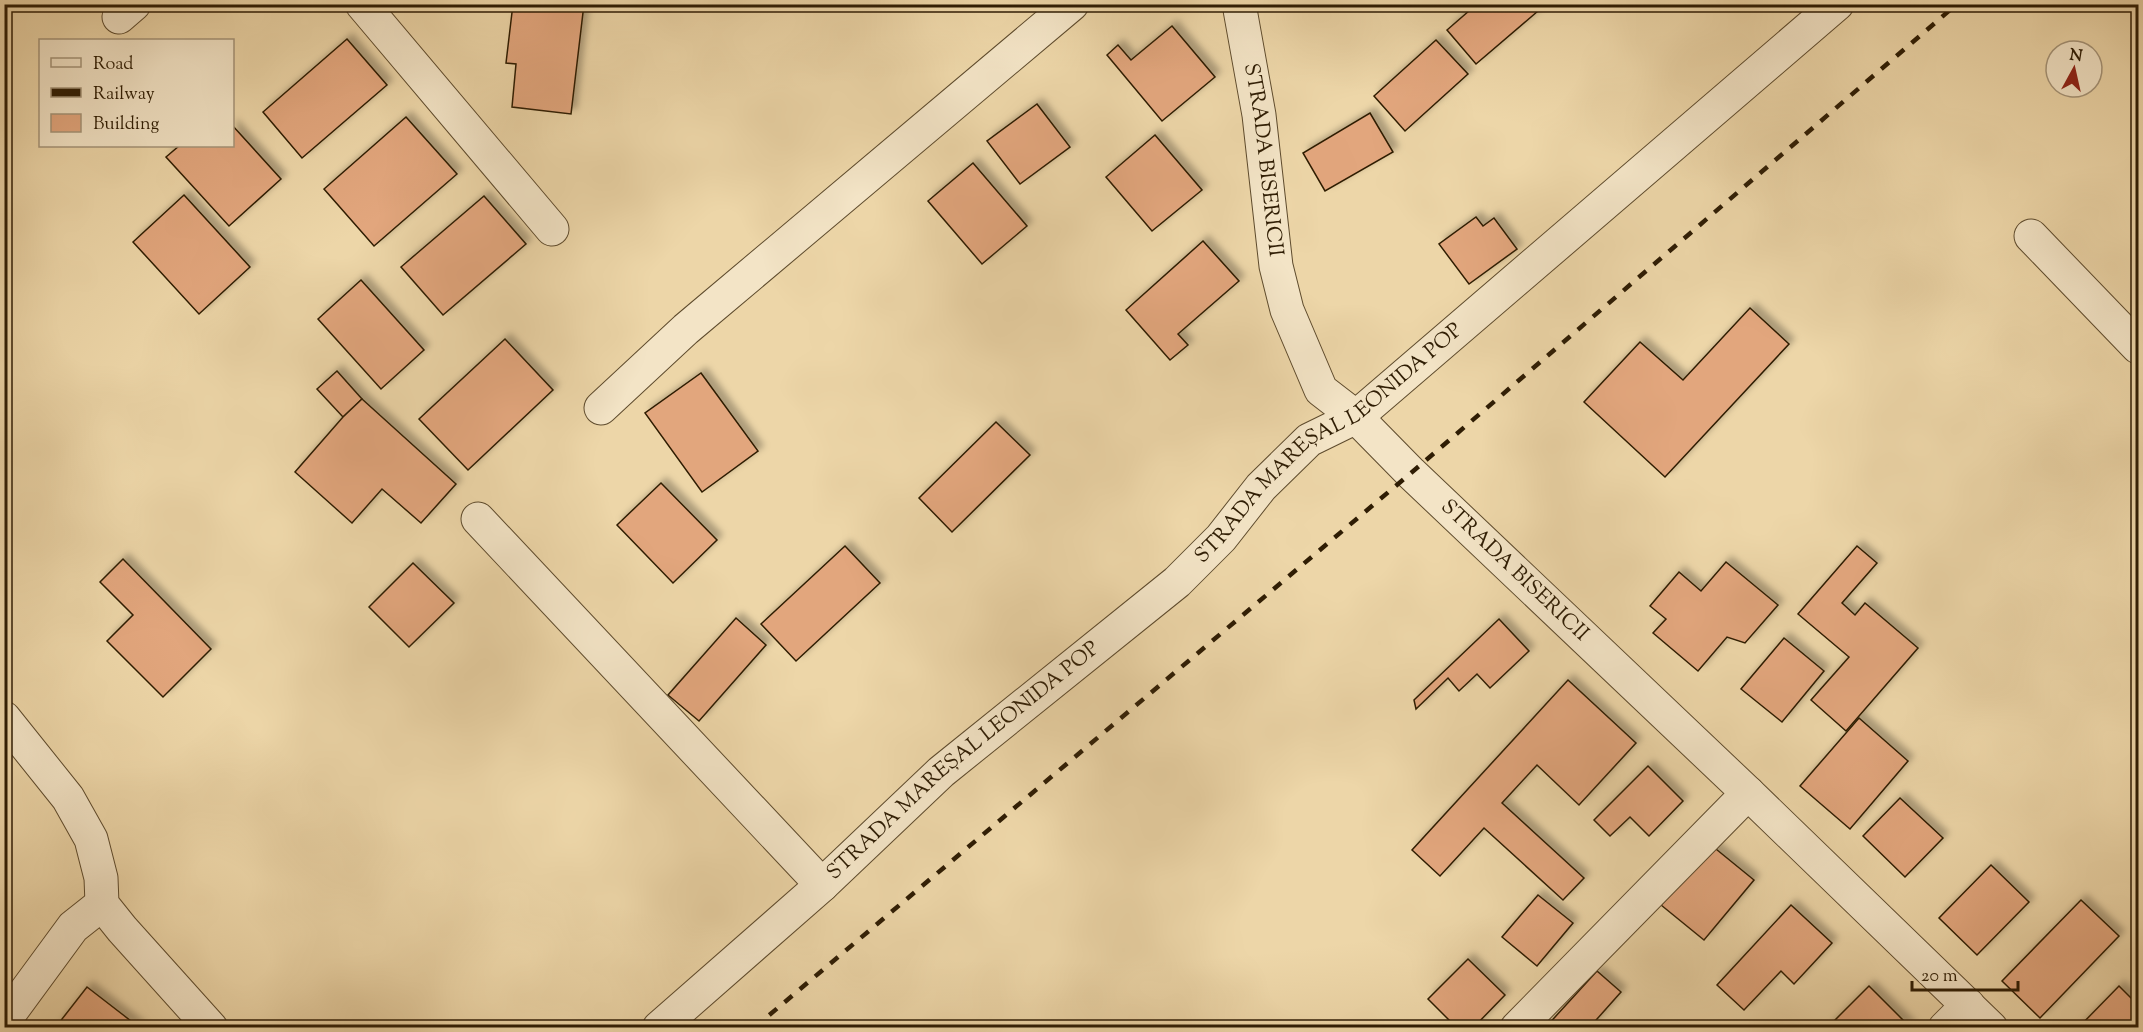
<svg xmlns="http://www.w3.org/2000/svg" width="2143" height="1032" font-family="'Sorts Mill Goudy',serif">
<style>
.building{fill:#e2a67d;stroke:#2f1d04;stroke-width:1.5;filter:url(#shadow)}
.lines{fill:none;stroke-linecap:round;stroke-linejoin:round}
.street-casing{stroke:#5e4b2d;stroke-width:35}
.street{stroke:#f3e4c6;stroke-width:33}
.rail{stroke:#2f1d04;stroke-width:4.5;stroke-dasharray:10 10;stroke-linecap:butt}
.labels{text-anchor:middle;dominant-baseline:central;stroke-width:5;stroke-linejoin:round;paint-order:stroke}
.street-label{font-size:21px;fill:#2f1d04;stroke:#f3e4c6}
</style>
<defs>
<filter id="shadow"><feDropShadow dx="5.5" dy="-5.5" stdDeviation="3" flood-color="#0004"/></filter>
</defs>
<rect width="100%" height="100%" fill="#edd6a8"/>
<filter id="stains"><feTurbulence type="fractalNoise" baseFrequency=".00333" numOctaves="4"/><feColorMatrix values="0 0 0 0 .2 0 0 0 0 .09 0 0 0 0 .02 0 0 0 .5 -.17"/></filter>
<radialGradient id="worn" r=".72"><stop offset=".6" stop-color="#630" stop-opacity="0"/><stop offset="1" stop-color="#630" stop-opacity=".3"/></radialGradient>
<g class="building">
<polygon points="513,4 584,4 571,114 512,107 516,64 506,63"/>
<polygon points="1477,4 1532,4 1538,11 1476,64 1447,30"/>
<polygon points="1172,26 1215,77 1162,121 1107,55 1118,45 1131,60"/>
<polygon points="347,39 387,85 302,158 263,112"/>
<polygon points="1436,40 1468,74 1405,131 1374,96"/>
<polygon points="1037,104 1070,147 1020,184 987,141"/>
<polygon points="1370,113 1393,152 1325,191 1303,153"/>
<polygon points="406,117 457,174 374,246 324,189"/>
<polygon points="232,125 281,179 229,226 166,157 179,146 232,146"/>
<polygon points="1155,135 1202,190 1152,231 1106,177"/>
<polygon points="973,163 1027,226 982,264 928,201"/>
<polygon points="184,195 250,267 199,314 133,242"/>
<polygon points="484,196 526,244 443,315 401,267"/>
<polygon points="1476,217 1483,226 1494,218 1517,249 1469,284 1439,244"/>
<polygon points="1203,241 1239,281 1178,334 1188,345 1170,360 1126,310"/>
<polygon points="361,280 424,350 381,389 318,319"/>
<polygon points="1750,308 1789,344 1665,477 1584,402 1640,342 1683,380"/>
<polygon points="505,339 553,390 468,470 419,419"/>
<polygon points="337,371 362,399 343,417 317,389"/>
<polygon points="701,373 758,451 702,492 645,413"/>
<polygon points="362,399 456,484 421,523 382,489 352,523 295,472 343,417"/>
<polygon points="996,422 1030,455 952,532 919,498"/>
<polygon points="661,483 717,540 673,583 617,525"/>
<polygon points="845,546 880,583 796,661 761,624"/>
<polygon points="1857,546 1877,563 1842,603 1855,615 1865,603 1918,648 1846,731 1811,700 1849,657 1798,614"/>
<polygon points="123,559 211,649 163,697 107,641 133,615 100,582"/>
<polygon points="1726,562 1778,605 1745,643 1727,637 1698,671 1653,633 1666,619 1650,606 1679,572 1701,591"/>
<polygon points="413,563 454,603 409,647 369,607"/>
<polygon points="736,618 766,645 699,721 668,695"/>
<polygon points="1499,619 1529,651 1490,688 1477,674 1459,691 1448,678 1416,709 1414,700"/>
<polygon points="1784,638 1824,671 1782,722 1741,689"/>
<polygon points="1568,680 1636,743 1579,805 1537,765 1502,803 1584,878 1563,900 1484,828 1440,876 1412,850"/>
<polygon points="1859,718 1908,761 1850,829 1800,786"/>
<polygon points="1648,766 1683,801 1649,836 1630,817 1610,836 1594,820"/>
<polygon points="1900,798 1943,838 1905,877 1863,836"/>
<polygon points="1711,845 1754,880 1704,940 1661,905"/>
<polygon points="1991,865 2029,902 1977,955 1939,918"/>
<polygon points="1538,895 1573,923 1537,966 1502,937"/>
<polygon points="2081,900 2119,936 2040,1018 2002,981"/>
<polygon points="1791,905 1832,943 1794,984 1781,971 1744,1010 1717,985"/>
<polygon points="1468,959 1505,995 1473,1028 1457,1028 1428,999"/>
<polygon points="1597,971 1621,992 1589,1028 1545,1028"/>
<polygon points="1869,986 1911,1028 1827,1028"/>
<polygon points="2119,986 2138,1005 2138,1028 2078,1028"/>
<polygon points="87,987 140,1028 55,1028"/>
</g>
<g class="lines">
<g class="street-casing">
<g id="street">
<polyline points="362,4 552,229"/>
<path id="s1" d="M1239 4 1259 115 1276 266 1287 310 1321 390 1356 417 1411 473 1748 793 1991 1028"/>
<polyline points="119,17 134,4"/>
<polyline points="2031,236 2138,347"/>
<polyline points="601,408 686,329 1072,4"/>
<polyline points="478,519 822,885"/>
<polyline points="4,718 68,798 91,839 101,878 102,904 122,929 211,1028"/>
<polyline points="4,1021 73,927 102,904"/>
<path id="s2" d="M659 1028 822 885 941 772 1177 582 1221 538 1261 487 1309 440 1356 417 1837 4"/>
<polyline points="1517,1028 1748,793"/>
<polyline points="1945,1028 1968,1005"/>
</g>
</g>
<use href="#street" class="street"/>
<polyline class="rail" points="754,1028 1411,473 1957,4"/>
</g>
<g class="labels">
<g class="street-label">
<text stroke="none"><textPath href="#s1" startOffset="158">STRADA BISERICII</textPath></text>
<text stroke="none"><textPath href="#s2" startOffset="891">STRADA MAREȘAL LEONIDA POP</textPath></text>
<text stroke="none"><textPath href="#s1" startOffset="662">STRADA BISERICII</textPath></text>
<text stroke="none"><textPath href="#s2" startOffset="405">STRADA MAREȘAL LEONIDA POP</textPath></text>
</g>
</g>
<rect width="2143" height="1032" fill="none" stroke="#edd6a8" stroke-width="24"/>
<rect x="6" y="6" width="2131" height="1020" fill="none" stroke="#2f1d04" stroke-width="3"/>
<rect x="12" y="12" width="2119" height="1008" fill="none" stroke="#2f1d04" stroke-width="1.5"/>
<rect x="39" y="39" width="195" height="108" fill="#f3e4c6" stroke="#a59478" stroke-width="1.5"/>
<rect x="51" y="58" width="30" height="9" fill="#f3e4c6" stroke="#a59478" stroke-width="1.5"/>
<text x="93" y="69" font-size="18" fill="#2f1d04">Road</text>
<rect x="51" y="88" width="30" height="9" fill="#2f1d04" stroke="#a59478" stroke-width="1.5"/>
<text x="93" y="99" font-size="18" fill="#2f1d04">Railway</text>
<rect x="51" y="114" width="30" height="18" fill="#e2a67d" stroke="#a59478" stroke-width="1.5"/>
<text x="93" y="129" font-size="18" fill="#2f1d04">Building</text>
<g transform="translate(2074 69) rotate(8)"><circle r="28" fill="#f3e4c6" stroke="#a59478" stroke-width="1.5"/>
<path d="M0-4.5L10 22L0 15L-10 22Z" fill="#8f2418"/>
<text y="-9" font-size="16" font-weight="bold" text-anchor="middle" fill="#2f1d04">N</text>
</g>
<path d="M1912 981v9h106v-9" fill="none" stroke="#2f1d04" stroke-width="3"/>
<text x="1921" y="981" font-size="18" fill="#2f1d04" stroke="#f3e4c6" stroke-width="4.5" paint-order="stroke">20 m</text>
<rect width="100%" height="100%" filter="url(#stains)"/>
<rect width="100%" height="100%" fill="url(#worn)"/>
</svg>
